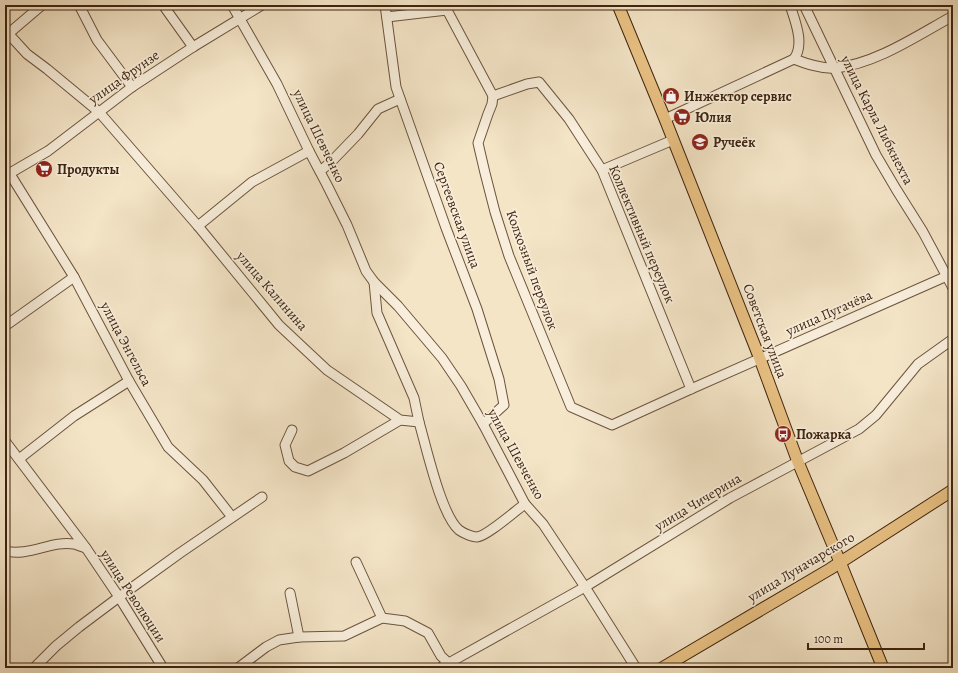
<svg xmlns="http://www.w3.org/2000/svg" width="958" height="673" font-family="Alegreya,serif">
<style>
.lines{fill:none;stroke-linecap:round;stroke-linejoin:round}
.minor-casing{stroke:#6c543e;stroke-width:11}
.major-casing{stroke:#3e2410;stroke-width:13}
.minor{stroke:#f8eedb;stroke-width:9}
.major{stroke:#eac284;stroke-width:11}
.labels{text-anchor:middle;dominant-baseline:central;stroke-width:3.5;stroke-linejoin:round;paint-order:stroke}
.street-label{font-size:14px;fill:#3e2410;stroke:#f8eedb}
.poi-label{font-size:14px;font-weight:bold;fill:#3e2410;stroke:#f8eedb;text-anchor:start}
</style>
<rect width="100%" height="100%" fill="#f4e5c7"/>
<filter id="stains"><feTurbulence type="fractalNoise" baseFrequency=".005" numOctaves="4"/><feColorMatrix values="0 0 0 0 .2 0 0 0 0 .09 0 0 0 0 .02 0 0 0 .5 -.17"/></filter>
<radialGradient id="worn" r=".72"><stop offset=".6" stop-color="#630" stop-opacity="0"/><stop offset="1" stop-color="#630" stop-opacity=".3"/></radialGradient>
<g class="lines">
<g class="minor-casing">
<g id="minor">
<polyline points="79,5 97,40 132,87"/>
<polyline points="163,5 193,47"/>
<polyline points="232,5 277,84 309,151 327,185 347,225 366,271 374,282 398,306 442,358 461,386 483,424 525,504 543,524 585,587 636,668"/>
<polyline points="385,5 396,87 446,228 477,309 499,379 504,405 483,424"/>
<path d="M790 5C795 21 805 44 794 59"/>
<polyline points="804,5 876,155 896,189 923,232 953,288"/>
<polyline points="387,17 447,10 493,96 527,84 539,82 569,119 602,170 691,389"/>
<path d="M5 30 27 54 47 69 99 112 198 226 279 325 327 370 400 420 419 422C426 446 441 515 459 530 463 533 472 537 477 537 487 536 515 511 525 504"/>
<polyline points="8,34 42,5"/>
<polyline points="493,96 492,104 488,114 478,143 485,173 495,212 509,256 571,407 612,425 691,389 947,276"/>
<path d="M665 119 794 59C807 64 821 69 835 68 876 64 918 35 953 16"/>
<polyline points="602,170 673,140"/>
<polyline points="320,171 330,163 358,134 378,109 400,99"/>
<polyline points="10,174 74,277 129,381 168,447 203,480 232,517"/>
<polyline points="5,176 48,151 132,87 193,47 262,5"/>
<polyline points="198,226 252,182 309,151"/>
<polyline points="374,282 377,313 414,398 419,422"/>
<polyline points="5,326 74,277"/>
<polyline points="292,430 285,445 289,461 295,467 308,471 344,453 400,420"/>
<polyline points="5,441 86,548 119,597 163,668"/>
<polyline points="19,459 74,416 129,381"/>
<path d="M5 551C29 557 52 540 74 544 78 545 82 547 86 548"/>
<polyline points="356,562 382,618"/>
<polyline points="290,593 299,637"/>
<polyline points="34,668 56,646 79,627 119,597 180,553 262,497"/>
<polyline points="238,668 266,647 279,640 299,637 344,636 382,618 405,621 428,633 441,656 454,668"/>
<polyline points="440,668 585,587 730,498 859,429 876,415 918,364 953,339"/>
</g>
</g>
<g class="major-casing">
<g id="major">
<polyline points="618,5 665,119 760,359 798,462 840,562 883,668"/>
<polyline points="662,668 830,569 953,490"/>
</g>
</g>
<use href="#minor" class="minor"/>
<use href="#major" class="major"/>
</g>
<defs>
<g id="shop-disc" transform="scale(0.9)"><circle r="9.5" fill="#8f2418" stroke="#f8eedb"/><path d="M-5-2.5h2.3a2.7 3.5 0 0 1 5.4 0H5L5.5 6h-11ZM-1.5-2.5h3a1.5 2.3 0 0 0-3 0Z" fill="#fff"/></g>
<g id="supermarket-disc" transform="scale(0.9)"><circle r="9.5" fill="#8f2418" stroke="#f8eedb"/><path d="M-6-5.5h2.5l.6 2H6L4.5 2H-2.5L-4.4-4H-6ZM-1.5 3.2a1.3 1.3 0 1 0 .1 0ZM3 3.2a1.3 1.3 0 1 0 .1 0Z" fill="#fff"/></g>
<g id="school-disc" transform="scale(0.9)"><circle r="9.5" fill="#8f2418" stroke="#f8eedb"/><path d="M0-5L7-2L0 1L-7-2ZM-4 1L0 2.5L4 1V4Q0 6-4 4Z" fill="#fff"/></g>
<g id="bus-disc" transform="scale(0.9)"><circle r="9.5" fill="#8f2418" stroke="#f8eedb"/><path d="M-5-6H5V4H4V6H2V4H-2V6H-4V4H-5ZM-3.5-4V0h7V-4ZM-3.5 1.2v1.5H-2V1.2ZM2 1.2v1.5H3.5V1.2Z" fill="#fff"/></g>
</defs>
<g fill-rule="evenodd">
<use href="#shop-disc" x="671" y="96"/>
<use href="#supermarket-disc" x="682" y="117"/>
<use href="#school-disc" x="700" y="142"/>
<use href="#supermarket-disc" x="44" y="169"/>
<use href="#bus-disc" x="783" y="434"/>
</g>
<g class="labels">
<g class="street-label">
<text transform="translate(124 77) rotate(-35)">улица Фрунзе</text>
<text transform="translate(877 120) rotate(63)">улица Карла Либкнехта</text>
<text transform="translate(319 136) rotate(64)">улица Шевченко</text>
<text transform="translate(457 215) rotate(70)">Сергеевская улица</text>
<text transform="translate(642 234) rotate(67)">Коллективный переулок</text>
<text transform="translate(532 270) rotate(70)">Колхозный переулок</text>
<text transform="translate(272 291) rotate(49)">улица Калинина</text>
<text transform="translate(829 313) rotate(-24)">улица Пугачёва</text>
<text transform="translate(765 331) rotate(69)">Советская улица</text>
<text transform="translate(126 344) rotate(62)">улица Энгельса</text>
<text transform="translate(516 454) rotate(61)">улица Шевченко</text>
<text transform="translate(698 502) rotate(-31)">улица Чичерина</text>
<text transform="translate(801 567) rotate(-31)">улица Луначарского</text>
<text transform="translate(133 596) rotate(57)">улица Революции</text>
</g>
<g class="poi-label">
<text x="684" y="96">Инжектор сервис</text>
<text x="695" y="117">Юлия</text>
<text x="713" y="142">Ручеёк</text>
<text x="57" y="169">Продукты</text>
<text x="796" y="434">Пожарка</text>
</g>
</g>
<rect width="958" height="673" fill="none" stroke="#f4e5c7" stroke-width="20"/>
<rect x="6" y="6" width="946" height="661" fill="none" stroke="#3e2410" stroke-width="2"/>
<rect x="10" y="10" width="938" height="653" fill="none" stroke="#3e2410"/>
<path d="M808 643v6h116v-6" fill="none" stroke="#3e2410" stroke-width="2"/>
<text x="814" y="643" font-size="12" fill="#3e2410" stroke="#f8eedb" stroke-width="3" paint-order="stroke">100 m</text>
<rect width="100%" height="100%" filter="url(#stains)"/>
<rect width="100%" height="100%" fill="url(#worn)"/>
</svg>
